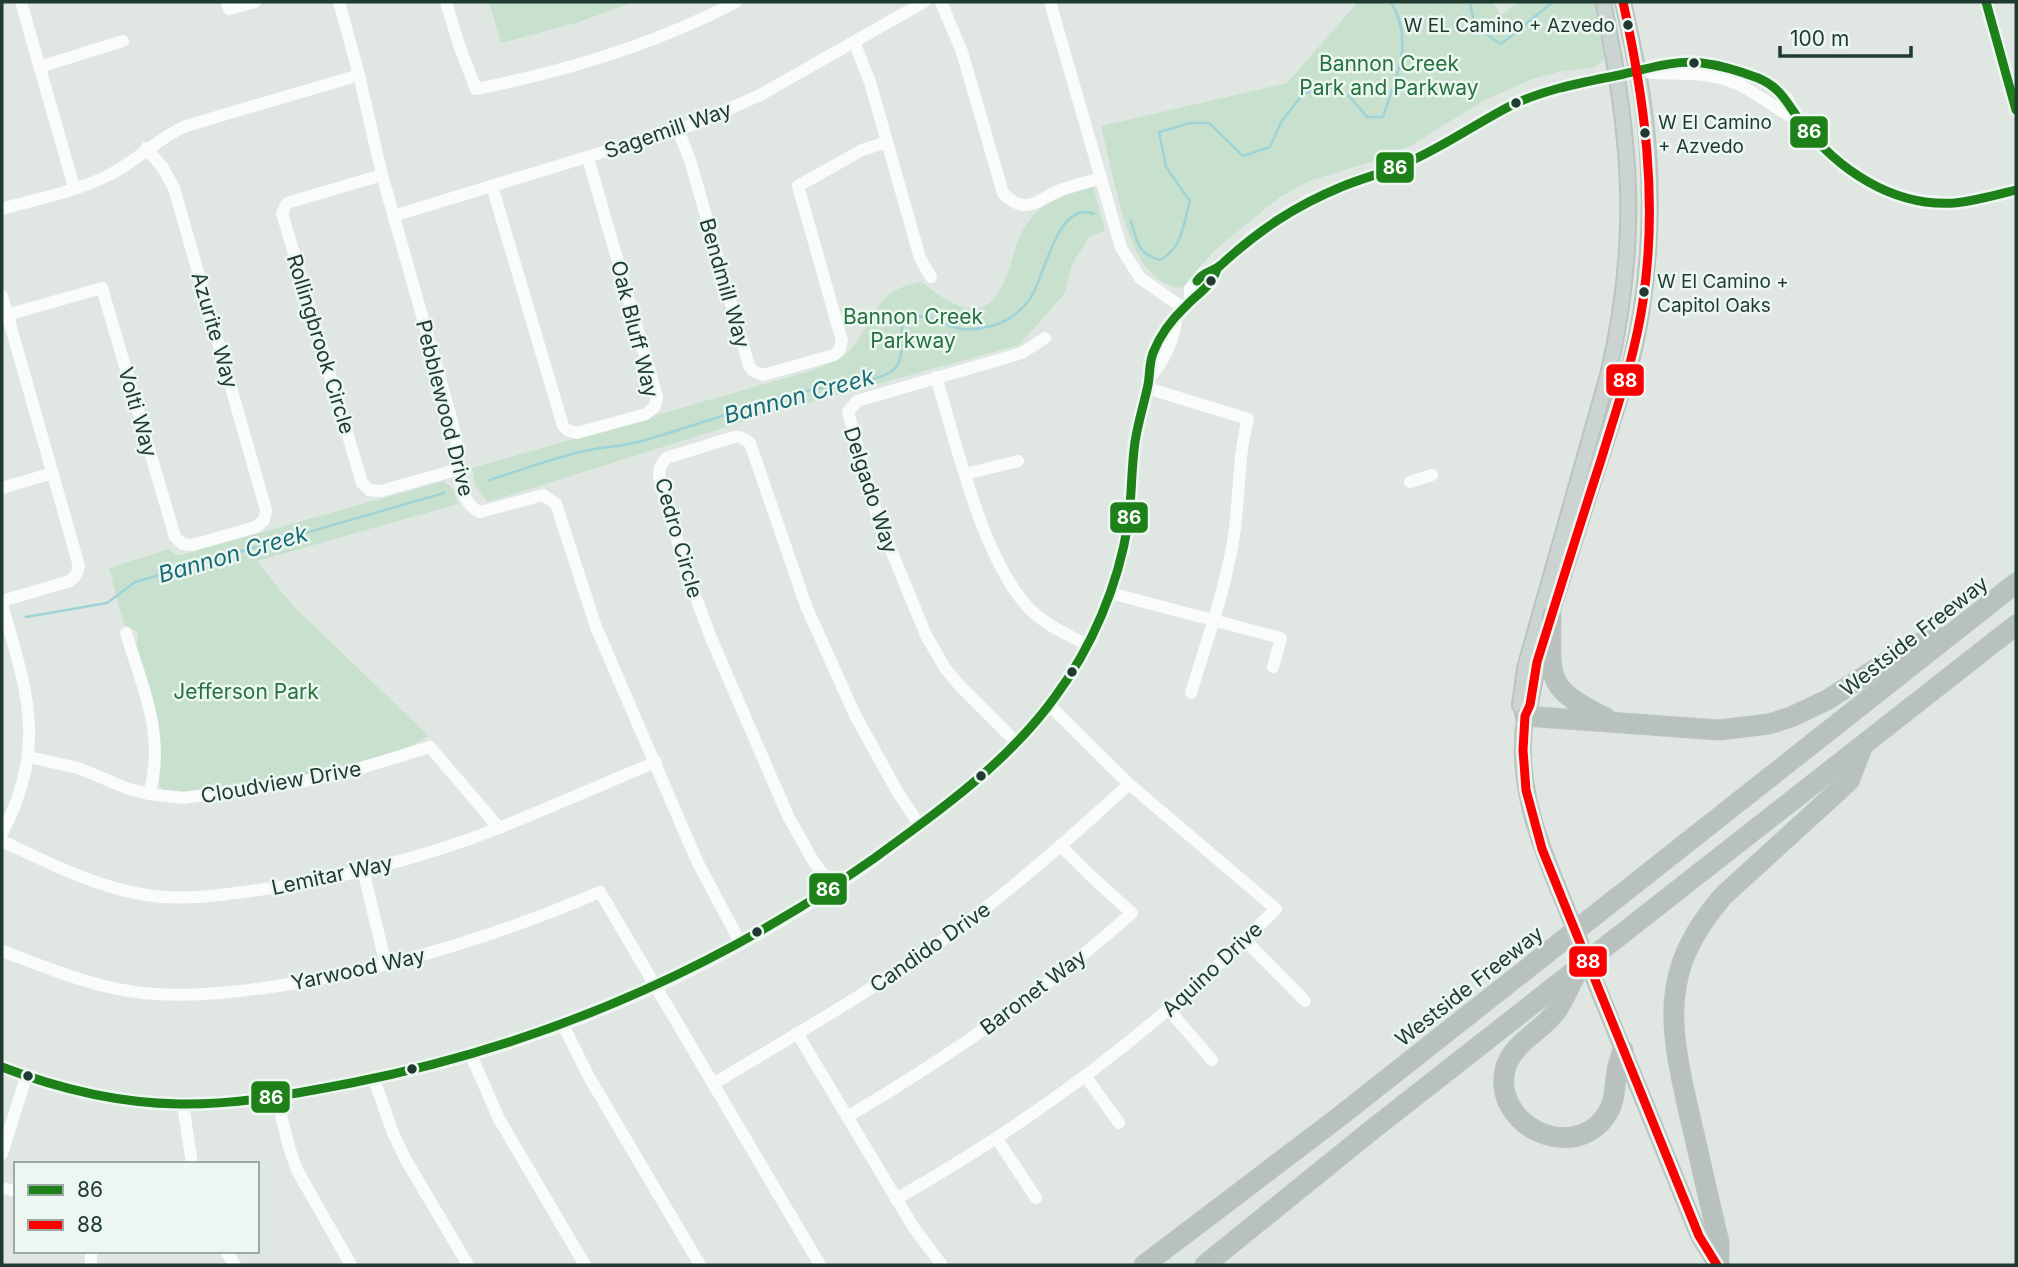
<svg xmlns="http://www.w3.org/2000/svg" width="2018" height="1267" font-family="Inter,sans-serif">
<style>
.green{fill:#c8e1ce}
.lines{fill:none;stroke-linecap:round;stroke-linejoin:round}
.stream{stroke:#9ed3d7;stroke-width:2.5}
.major-casing{stroke:#bac4c0;stroke-width:18}
.highway-casing{stroke:#bac4c0;stroke-width:21}
.minor{stroke:#fafbfb;stroke-width:12}
.major{stroke:#cbd4d1;stroke-width:14}
.highway{stroke:#b9c1be;stroke-width:18}
.major-bridge-casing{stroke:#bac4c0;stroke-width:18;stroke-linecap:butt}
.major-bridge{stroke:#cbd4d1;stroke-width:14}
.bus-1-casing{stroke:#edf7f1;stroke-width:14}
.bus-2-casing{stroke:#edf7f1;stroke-width:14}
.bus-1{stroke:#1e8019;stroke-width:9}
.bus-2{stroke:#fa0000;stroke-width:9}
.bus-dot{fill:#1e3a31;stroke:#edf7f1;stroke-width:2.5}
.labels{text-anchor:middle;dominant-baseline:central;stroke-width:5;stroke-linejoin:round;paint-order:stroke}
.bus-label{font-size:19px;fill:#1e3a31;stroke:#edf7f1;text-anchor:start}
.park-label{font-size:21px;fill:#287140;stroke:#edf7f1}
.street-label{font-size:21px;fill:#1e3a31;stroke:#edf7f1}
.water-label{font-size:23px;font-style:italic;fill:#186c76;stroke:#edf7f1}
.line-badge{stroke:#edf7f1;stroke-width:2.5}
.badge-label{font-size:19px;text-anchor:middle;font-weight:bold;fill:#fff}
</style>
<rect width="100%" height="100%" fill="#e0e7e3"/>
<g class="green">
<polygon points="489,2 634,2 576,23 501,43"/>
<path d="M1358 2H1493L1501 15 1518 2H1594L1605 59 1593 68 1562 71 1532 79 1483 101 1397 154 1309 181 1280 197 1215 250 1182 288C1167 287 1154 278 1145 266 1124 239 1110 162 1101 126L1287 83Z"/>
<path d="M1093 186 1105 231 1090 236 1072 264 1065 293 1019 345 755 418 488 502 475 486 472 468 820 368C830 362 845 357 852 348 877 317 874 290 921 282 935 292 950 305 968 308 1002 315 1009 263 1018 241 1021 233 1026 224 1031 218 1044 201 1074 193 1093 186Z"/>
<path d="M444 481 453 489 458 504 257 561 294 607 429 736C421 740 413 745 405 748 339 774 234 795 163 791L159 784 161 765 159 730 136 648 138 632 124 625 109 568 169 549 175 555H181Z"/>
</g>
<g class="lines">
<g class="stream">
<polyline points="1470,2 1475,27 1501,44 1553,2"/>
<path d="M1131 221C1137 242 1138 254 1160 260 1183 247 1183 225 1190 201L1166 167 1159 132 1190 123H1209L1243 156 1270 147 1281 122 1303 94 1326 86 1349 96 1367 117H1383C1396 76 1415 42 1391 2"/>
<path d="M489 480C519 471 550 459 580 452 599 447 619 447 638 442 693 427 746 406 801 392 829 385 863 386 889 373 913 360 891 326 910 318 925 312 945 326 961 329 969 330 978 329 987 327 1004 324 1020 313 1030 299 1045 277 1057 199 1094 214"/>
<polyline points="26,617 107,603 135,582 444,493"/>
</g>
<g class="major-casing">
<g id="major">
<path d="M1525 716 1520 705 1525 668 1608 375C1640 240 1631 136 1603 2"/>
<path d="M1565 905C1540 846 1515 784 1525 718 1525 713 1529 709 1530 703 1535 681 1538 658 1544 635L1630 366C1652 281 1655 183 1642 96 1637 64 1630 33 1623 2"/>
<polyline points="1599,991 1699,1236 1717,1265"/>
</g>
</g>
<g class="highway-casing">
<g id="highway">
<path d="M1551 615C1551 680 1544 687 1606 718"/>
<polyline points="1525,716 1719,730 1769,724 1791,717 1827,700 1915,644 1945,637"/>
<path d="M1575 976C1569 987 1564 1000 1557 1010 1542 1032 1512 1042 1505 1070 1493 1125 1571 1163 1605 1117 1616 1102 1614 1087 1617 1071 1618 1064 1621 1057 1623 1050"/>
<polyline points="1144,1265 1339,1117 2016,583"/>
<polyline points="1205,1265 1373,1129 2016,625"/>
<path d="M1719 1265V1242C1709 1201 1700 1159 1690 1117 1670 1028 1657 972 1723 896L1849 781 1862 748"/>
</g>
</g>
<g class="minor">
<polyline points="21,2 74,187"/>
<polyline points="227,2 229,9 255,2"/>
<path d="M339 2 359 75 382 175 448 407C451 418 454 429 456 440 459 461 456 503 480 512L543 495 556 504 596 627 697 861 741 944"/>
<path d="M446 2 460 48 476 89C567 71 654 45 736 2"/>
<path d="M941 2 962 52 1003 193C1027 218 1038 198 1063 189 1075 185 1088 182 1101 178"/>
<polyline points="1050,2 1121,248 1140,278 1183,308"/>
<polyline points="1986,2 2016,110"/>
<polyline points="854,42 870,82 920,258 931,277"/>
<polyline points="39,67 123,41"/>
<path d="M1642 72C1670 75 1698 71 1724 79 1753 88 1774 109 1801 122"/>
<polyline points="678,130 690,160 749,366 753,371 763,375 834,355 839,351 842,341 798,186 862,150 887,142"/>
<polyline points="382,175 287,203 282,213 362,483 369,490 381,491 459,469"/>
<polyline points="492,186 563,426 567,430 577,433 646,414 655,406 657,397 588,158"/>
<path d="M2 209C36 199 75 192 107 176 136 162 156 139 186 126L359 75"/>
<polyline points="393,216 695,124 760,95 924,2"/>
<polyline points="2,296 79,566 76,575 70,581 2,601"/>
<polyline points="1190,300 1190,289 1203,273 1217,269 1254,235 1309,200 1414,160 1496,113 1533,96 1570,85 1638,71 1660,64 1703,63 1760,79 1786,97 1801,122 1843,167 1872,185 1887,191 1918,200 1952,203 1985,198 2016,190"/>
<polyline points="7,315 102,288 175,537 183,544 192,545 256,527 264,520 266,510 174,188 163,168 146,148"/>
<path d="M936 377C956 442 984 567 1033 612 1049 627 1069 635 1087 645"/>
<path d="M1149 378C1163 363 1174 341 1176 319"/>
<path d="M1147 388 1248 419C1237 460 1240 501 1233 542 1224 594 1206 643 1191 693"/>
<polyline points="965,474 1018,461"/>
<polyline points="1410,482 1432,475"/>
<polyline points="2,488 53,473"/>
<polyline points="1110,593 1281,638 1273,667"/>
<path d="M2 604C28 695 47 745 2 834"/>
<path d="M126 633C143 689 166 736 149 794"/>
<polyline points="1016,742 959,685 945,668 926,635 877,516 848,412 857,401 1022,353 1045,338"/>
<polyline points="29,757 78,768 129,789 149,794 183,798 305,781 351,771 430,747 499,828"/>
<path d="M2 841C47 862 91 885 140 894 177 901 214 896 251 891 336 880 420 859 499 828 551 807 603 784 656 762"/>
<polyline points="363,870 386,965"/>
<polyline points="833,889 812,859 788,816 711,638 687,574 659,476 660,467 666,458 734,437 740,437 750,443 806,606 855,715 897,791 920,826"/>
<polyline points="1245,940 1305,1001"/>
<path d="M2 951C48 968 94 988 143 993 196 998 249 991 302 982 405 964 504 933 600 892L820 1265"/>
<polyline points="1169,1010 1212,1060"/>
<polyline points="563,1025 589,1077 700,1265"/>
<polyline points="797,1033 914,1228 941,1264"/>
<polyline points="471,1055 499,1119 585,1265"/>
<path d="M2 1067C58 1090 118 1103 179 1104 225 1105 272 1096 318 1089 545 1053 759 956 937 812 979 778 1023 741 1055 697 1092 646 1118 586 1128 523 1131 499 1131 474 1134 449 1136 427 1143 406 1148 385 1150 377 1148 368 1151 360 1156 340 1171 320 1186 305 1200 290 1210 294 1217 269"/>
<polyline points="1086,1077 1119,1123"/>
<polyline points="374,1079 393,1133 406,1160 468,1265"/>
<path d="M713 1084C794 1035 878 988 955 931 1016 886 1073 836 1129 784"/>
<polyline points="276,1096 289,1147 297,1170 351,1265"/>
<polyline points="183,1104 192,1164"/>
<path d="M847 1117C949 1057 1044 991 1132 913L1094 879 1061 846"/>
<polyline points="997,1139 1036,1198"/>
<polyline points="2,1154 26,1077"/>
<polyline points="2,1188 16,1191"/>
<path d="M896 1199C1040 1117 1159 1027 1276 909L1129 784 1049 705"/>
<polyline points="91,1251 91,1265"/>
<polyline points="226,1251 235,1265"/>
</g>
<use href="#major" class="major"/>
<use href="#highway" class="highway"/>
<g class="major-bridge-casing">
<polyline id="major-bridge" points="1565,905 1599,991"/>
</g>
<use href="#major-bridge" class="major-bridge"/>
<g class="bus-1-casing">
<g id="bus-1">
<polyline points="1986,2 2016,110"/>
<path d="M1197 281C1205 270 1213 273 1222 264 1259 230 1295 206 1341 187 1365 177 1392 171 1415 159 1449 143 1479 122 1512 105 1548 88 1586 82 1624 74 1651 68 1673 60 1702 63 1719 65 1742 72 1758 78 1782 88 1787 104 1801 122 1837 169 1892 207 1954 203 1975 201 1996 195 2016 190"/>
<path d="M2 1067C59 1089 118 1103 179 1104 236 1105 294 1094 351 1083 555 1043 744 958 910 832 963 793 1016 751 1055 697 1092 647 1118 586 1128 524 1132 497 1131 469 1135 442 1138 422 1144 404 1148 385 1150 374 1149 364 1153 353 1160 335 1172 319 1186 306 1198 293 1211 287 1217 269"/>
</g>
</g>
<g class="bus-2-casing">
<path id="bus-2" d="M1623 2C1645 101 1658 200 1643 301 1635 356 1617 407 1601 460 1579 527 1558 595 1537 662L1530 705 1525 716 1523 750 1526 790 1542 849 1699 1236 1717 1265"/>
</g>
<use href="#bus-1" class="bus-1"/>
<use href="#bus-2" class="bus-2"/>
</g>
<g class="bus-dot">
<circle cx="1628" cy="25" r="6"/>
<circle cx="1694" cy="63" r="6"/>
<circle cx="1516" cy="103" r="6"/>
<circle cx="1645" cy="133" r="6"/>
<circle cx="1211" cy="281" r="6"/>
<circle cx="1644" cy="292" r="6"/>
<circle cx="1072" cy="672" r="6"/>
<circle cx="981" cy="776" r="6"/>
<circle cx="757" cy="932" r="6"/>
<circle cx="412" cy="1069" r="6"/>
<circle cx="28" cy="1076" r="6"/>
</g>
<g class="labels">
<g class="bus-label">
<text x="1615" y="25" text-anchor="end">W EL Camino + Azvedo</text>
<text x="1658" y="122">W El Camino<tspan x="1658" dy="24">+ Azvedo</tspan></text>
<text x="1657" y="281">W El Camino +<tspan x="1657" dy="24">Capitol Oaks</tspan></text>
</g>
<g class="park-label">
<text x="1389" y="63">Bannon Creek<tspan x="1389" dy="24">Park and Parkway</tspan></text>
<text x="913" y="316">Bannon Creek<tspan x="913" dy="24">Parkway</tspan></text>
<text x="246" y="691">Jefferson Park</text>
</g>
<g class="street-label">
<text transform="translate(668 130) rotate(-19)">Sagemill Way</text>
<text transform="translate(725 283) rotate(74)">Bendmill Way</text>
<text transform="translate(635 329) rotate(76)">Oak Bluff Way</text>
<text transform="translate(215 330) rotate(74)">Azurite Way</text>
<text transform="translate(321 344) rotate(73)">Rollingbrook Circle</text>
<text transform="translate(445 408) rotate(76)">Pebblewood Drive</text>
<text transform="translate(138 412) rotate(74)">Volti Way</text>
<text transform="translate(871 490) rotate(72)">Delgado Way</text>
<text transform="translate(679 538) rotate(74)">Cedro Circle</text>
<text transform="translate(1914 636) rotate(-38)">Westside Freeway</text>
<text transform="translate(281 782) rotate(-10)">Cloudview Drive</text>
<text transform="translate(332 875) rotate(-12)">Lemitar Way</text>
<text transform="translate(930 947) rotate(-35)">Candido Drive</text>
<text transform="translate(358 969) rotate(-12)">Yarwood Way</text>
<text transform="translate(1212 969) rotate(-43)">Aquino Drive</text>
<text transform="translate(1469 986) rotate(-38)">Westside Freeway</text>
<text transform="translate(1033 992) rotate(-37)">Baronet Way</text>
</g>
<g class="water-label">
<text transform="translate(799 396) rotate(-15)">Bannon Creek</text>
<text transform="translate(233 554) rotate(-16)">Bannon Creek</text>
</g>
</g>
<g class="line-badge">
<rect x="1789" y="115" width="40" height="34" rx="7" fill="#1e8019"/>
<rect x="1375" y="151" width="40" height="33" rx="7" fill="#1e8019"/>
<rect x="1605" y="363" width="40" height="34" rx="7" fill="#fa0000"/>
<rect x="1109" y="501" width="40" height="33" rx="7" fill="#1e8019"/>
<rect x="808" y="872" width="40" height="34" rx="7" fill="#1e8019"/>
<rect x="1568" y="945" width="40" height="33" rx="7" fill="#fa0000"/>
<rect x="250" y="1080" width="41" height="34" rx="7" fill="#1e8019"/>
</g>
<g class="badge-label">
<text x="1809" y="138">86</text>
<text x="1395" y="174">86</text>
<text x="1625" y="387">88</text>
<text x="1129" y="524">86</text>
<text x="828" y="896">86</text>
<text x="1588" y="968">88</text>
<text x="271" y="1104">86</text>
</g>
<rect width="2018" height="1267" fill="none" stroke="#1e3a31" stroke-width="7"/>
<rect x="14" y="1162" width="245" height="91" fill="#edf7f1" stroke="#9aaba4" stroke-width="2"/>
<rect x="28" y="1185" width="35" height="10" fill="#1e8019" stroke="#9aaba4" stroke-width="2"/>
<text x="77" y="1197" font-size="21" fill="#1e3a31">86</text>
<rect x="28" y="1220" width="35" height="10" fill="#fa0000" stroke="#9aaba4" stroke-width="2"/>
<text x="77" y="1232" font-size="21" fill="#1e3a31">88</text>
<path d="M1780 46v10h131v-10" fill="none" stroke="#1e3a31" stroke-width="3.5"/>
<text x="1790" y="46" font-size="21" fill="#1e3a31" stroke="#edf7f1" stroke-width="5" paint-order="stroke">100 m</text>
</svg>
